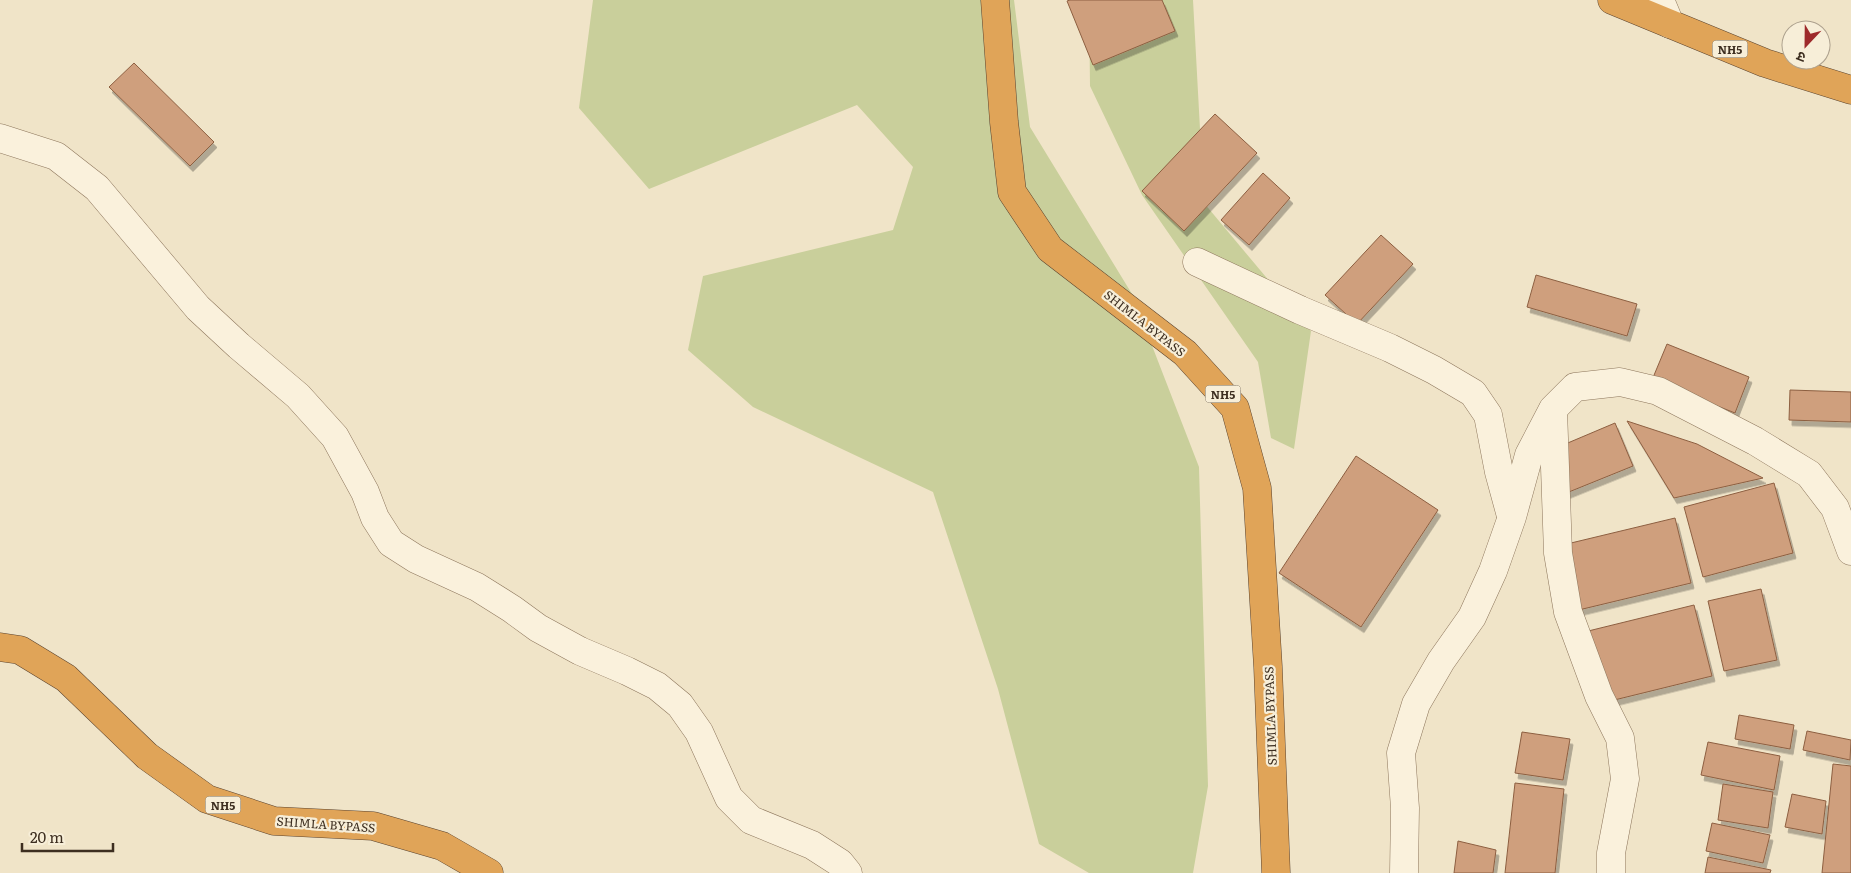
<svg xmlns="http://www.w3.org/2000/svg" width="1851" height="873" font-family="Literata,'Noto Sans Devanagari',serif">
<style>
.green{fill:#c9cf9b}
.building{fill:#cf9f7d;stroke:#8d5f41;filter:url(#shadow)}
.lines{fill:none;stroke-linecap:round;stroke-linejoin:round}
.minor-casing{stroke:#8d765c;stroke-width:29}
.highway-casing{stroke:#5b4430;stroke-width:29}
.minor{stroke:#faf1dc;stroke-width:28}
.highway{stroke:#e0a458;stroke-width:28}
.labels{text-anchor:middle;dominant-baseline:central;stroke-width:4.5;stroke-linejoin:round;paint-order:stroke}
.shield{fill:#f7eed8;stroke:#756857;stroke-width:1}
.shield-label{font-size:11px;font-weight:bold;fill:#3d2e20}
.street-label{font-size:12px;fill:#3d2e20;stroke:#f7eed8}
</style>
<defs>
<filter id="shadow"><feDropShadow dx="3" dy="5.5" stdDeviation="0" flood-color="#0004"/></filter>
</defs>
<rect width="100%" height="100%" fill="#f0e4c8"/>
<g class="green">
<polygon points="593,0 1014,0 1030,127 1132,294 1199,467 1208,786 1193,873 1089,873 1039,844 998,689 933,492 753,407 688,350 703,276 893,230 913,167 857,105 649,189 579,108"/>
<polygon points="1089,0 1193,0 1204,203 1311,331 1294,449 1271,438 1258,362 1142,195 1090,86"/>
</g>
<g class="building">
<polygon points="1070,0 1162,0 1175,31 1093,65 1067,1"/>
<polygon points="134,63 214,142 190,166 109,87"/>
<polygon points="1215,114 1257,153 1184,231 1142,191"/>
<polygon points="1263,173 1290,198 1249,245 1221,220"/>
<polygon points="1381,235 1413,264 1357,324 1325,295"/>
<polygon points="1536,275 1637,304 1627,336 1527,307"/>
<polygon points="1667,344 1749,377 1735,413 1652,380"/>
<polygon points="1790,390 1851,392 1851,422 1789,420"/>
<polygon points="1627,421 1697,444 1763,478 1674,498"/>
<polygon points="1615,423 1633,466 1554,498 1537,456"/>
<polygon points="1356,456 1438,510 1361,627 1279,573"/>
<polygon points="1774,483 1793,553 1703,577 1684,507"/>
<polygon points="1675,518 1691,583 1562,614 1546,549"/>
<polygon points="1761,589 1777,660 1724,671 1708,601"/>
<polygon points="1694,605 1712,676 1594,705 1576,634"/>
<polygon points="1739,715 1794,725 1790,749 1735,739"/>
<polygon points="1807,731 1851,740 1850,760 1803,750"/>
<polygon points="1522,732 1570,739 1563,780 1515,773"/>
<polygon points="1708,742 1780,756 1774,790 1701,775"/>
<polygon points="1833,764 1851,766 1851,873 1822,873"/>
<polygon points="1515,783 1564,789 1555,873 1505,873"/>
<polygon points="1723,784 1773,792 1768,828 1718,820"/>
<polygon points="1792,794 1826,801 1822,834 1785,827"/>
<polygon points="1712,823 1770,835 1763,863 1706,851"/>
<polygon points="1458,841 1496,850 1493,873 1454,873"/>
<polygon points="1708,857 1771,870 1770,873 1705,873"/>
</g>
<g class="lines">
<g class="minor-casing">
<g id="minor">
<polyline points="1660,0 1670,24"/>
<polyline points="0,138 56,156 97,188 198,308 239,346 298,396 335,437 365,492 375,518 391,543 416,559 477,587 512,609 538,628 580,651 627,671 657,686 680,705 699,732 729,798 751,820 812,845 840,863 848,873"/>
<polyline points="1197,262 1300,310 1390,348 1434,370 1473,393 1488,415 1499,472 1511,516"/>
<polyline points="1553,410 1558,553 1568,612 1599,696 1620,738 1625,779 1611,853 1611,873"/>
<polyline points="1404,873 1405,808 1401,753 1416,704 1441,661 1472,617 1493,571 1512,517 1529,455 1553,409 1575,387 1620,382 1658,391 1755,441 1809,474 1835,508 1851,551"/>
</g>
</g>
<g class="highway-casing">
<g id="highway">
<polyline points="995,0 1004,122 1012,192 1050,249 1185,353 1235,408 1257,488 1268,667 1276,873"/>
<polyline points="1612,0 1765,63 1851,90"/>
<polyline points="0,647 20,650 66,678 147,756 207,799 274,821 373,826 442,846 489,873"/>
</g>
</g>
<use href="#minor" class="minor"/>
<use href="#highway" class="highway"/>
</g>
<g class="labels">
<g class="shield">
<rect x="1712.5" y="40.5" width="35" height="17" rx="4"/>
<rect x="1205.5" y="385.5" width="35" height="17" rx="4"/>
<rect x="205.5" y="796.5" width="35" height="17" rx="4"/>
</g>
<g class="shield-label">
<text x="1730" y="49">NH5</text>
<text x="1223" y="394">NH5</text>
<text x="223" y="805">NH5</text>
</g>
<g class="street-label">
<text transform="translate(1145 323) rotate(38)">SHIMLA BYPASS</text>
<text transform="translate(1270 716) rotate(-92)">SHIMLA BYPASS</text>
<text transform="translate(326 824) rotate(4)">SHIMLA BYPASS</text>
</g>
</g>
<g transform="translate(1806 45) rotate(202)"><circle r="24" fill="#f7eed8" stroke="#ada18e"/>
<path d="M0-4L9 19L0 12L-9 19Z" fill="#9e2a2b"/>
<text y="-8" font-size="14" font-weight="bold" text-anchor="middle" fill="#3d2e20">उ</text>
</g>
<path d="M22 843v8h91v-8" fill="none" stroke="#3d2e20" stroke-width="2.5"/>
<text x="30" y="843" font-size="15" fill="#3d2e20" stroke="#f7eed8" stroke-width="4" paint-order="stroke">20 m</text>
</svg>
